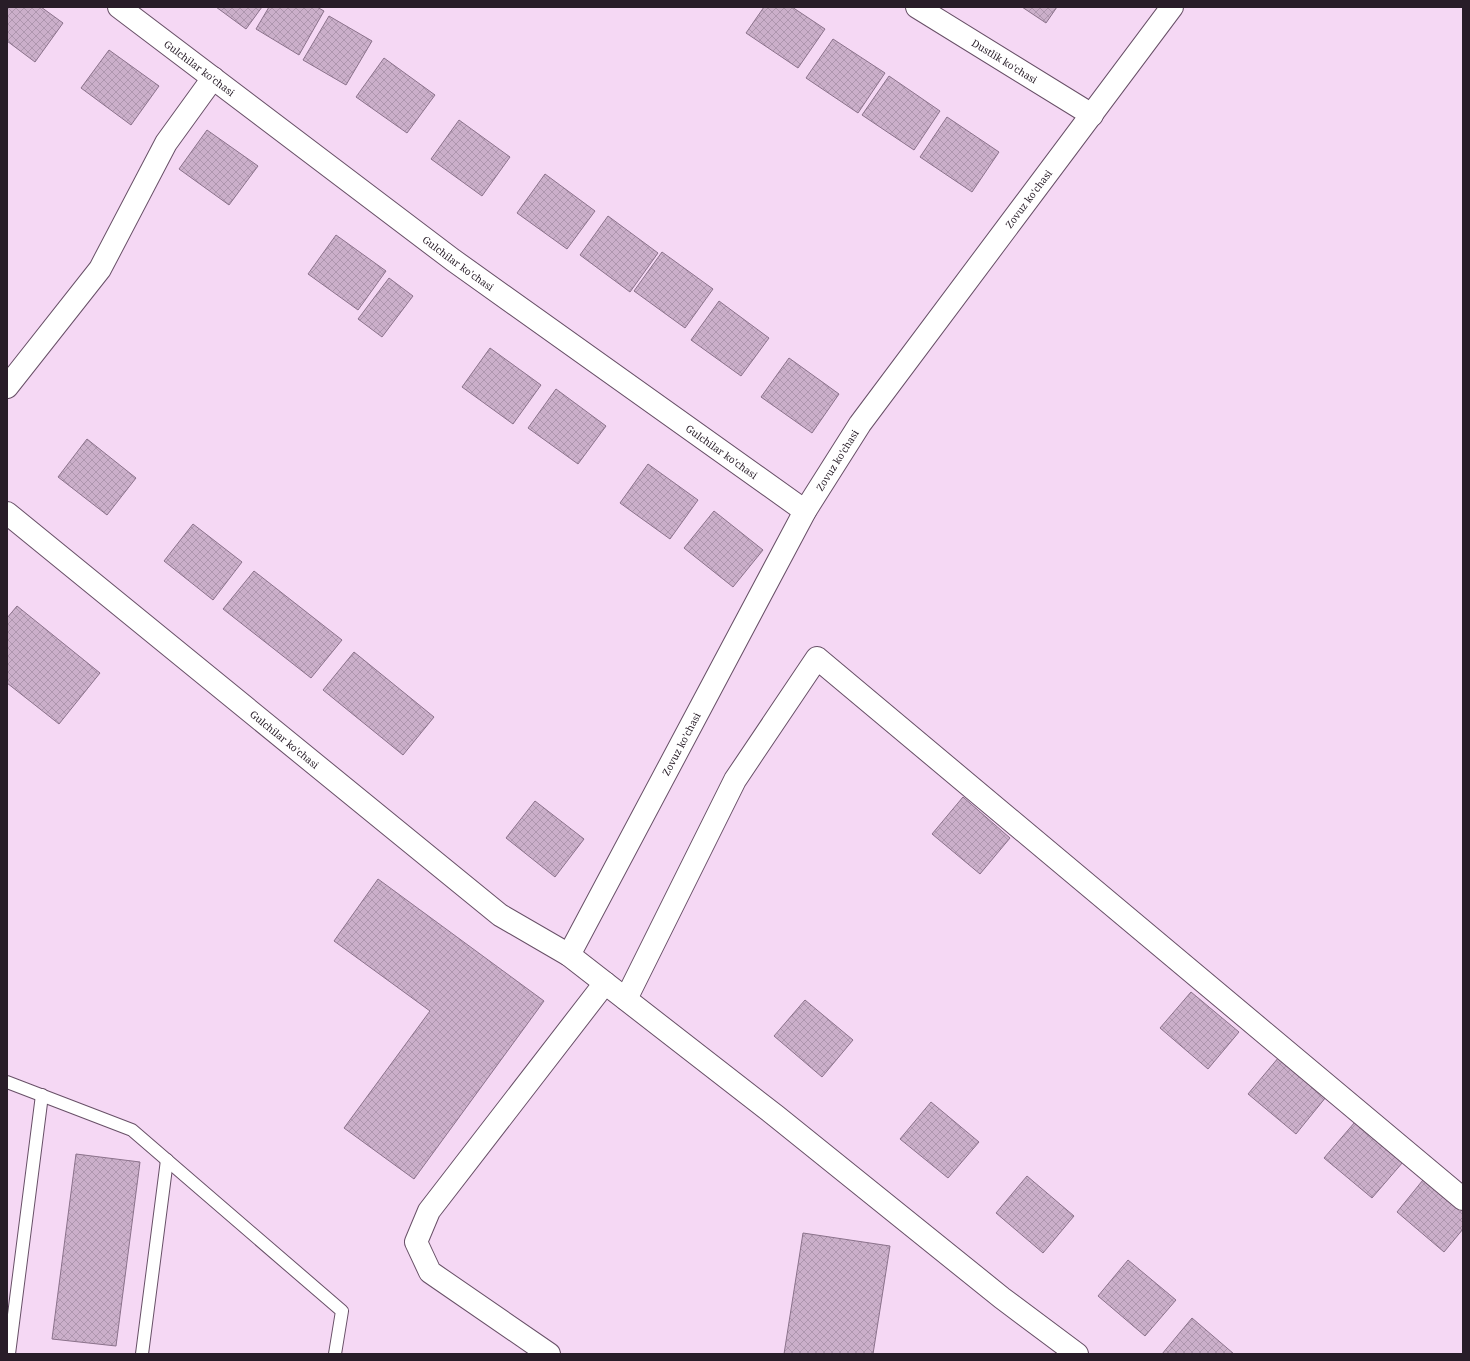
<svg xmlns="http://www.w3.org/2000/svg" width="1470" height="1361" font-family="'Noto Serif',serif">
<style>
.building{fill:url(#building-cross-hatch);stroke:#8b728b}
.lines{fill:none;stroke-linecap:round;stroke-linejoin:round}
.service-casing{stroke:#685067;stroke-width:14}
.minor-casing{stroke:#685067;stroke-width:24}
.service{stroke:#fff;stroke-width:12}
.minor{stroke:#fff;stroke-width:22}
.labels{text-anchor:middle;dominant-baseline:central;stroke-width:3;stroke-linejoin:round;paint-order:stroke}
.street-label{font-size:10px;fill:#281d28;stroke:#fee7fd}
</style>
<defs>
<pattern id="building-cross-hatch" width="8" height="8" patternUnits="userSpaceOnUse"><rect width="8" height="8" fill="#cbafca"/><path d="M0 0l8 8M0 8l8-8" fill="none" stroke="#ae96ae"/></pattern>
</defs>
<rect width="100%" height="100%" fill="#f5d8f4"/>
<g class="building">
<polygon points="7,7 41,7 63,23 35,62 7,41"/>
<polygon points="216,7 262,7 246,29"/>
<polygon points="269,7 317,7 324,11 299,55 256,29"/>
<polygon points="764,7 792,7 825,29 798,68 746,33"/>
<polygon points="1022,7 1057,7 1046,23"/>
<polygon points="329,16 372,41 346,85 303,60"/>
<polygon points="833,39 885,73 858,113 806,78"/>
<polygon points="109,50 159,86 131,125 81,88"/>
<polygon points="384,58 435,95 407,133 356,97"/>
<polygon points="889,76 940,111 914,150 862,115"/>
<polygon points="947,117 999,152 972,192 920,157"/>
<polygon points="459,120 510,157 482,196 431,159"/>
<polygon points="207,130 258,166 229,205 179,169"/>
<polygon points="545,174 595,211 567,249 517,213"/>
<polygon points="608,216 658,253 630,292 580,255"/>
<polygon points="336,235 386,271 358,310 308,274"/>
<polygon points="662,252 713,289 685,328 634,291"/>
<polygon points="389,278 413,296 382,337 358,319"/>
<polygon points="719,301 769,338 741,376 691,340"/>
<polygon points="490,348 541,385 513,424 462,387"/>
<polygon points="789,358 839,394 812,433 761,397"/>
<polygon points="556,389 606,426 578,464 528,428"/>
<polygon points="87,439 136,478 107,515 58,477"/>
<polygon points="648,464 698,500 670,539 620,503"/>
<polygon points="714,511 763,550 733,587 684,548"/>
<polygon points="193,524 242,562 213,600 164,561"/>
<polygon points="254,571 342,640 311,678 223,609"/>
<polygon points="17,606 100,673 59,724 7,683 7,618"/>
<polygon points="354,652 434,717 403,755 323,690"/>
<polygon points="963,797 1010,838 980,874 932,834"/>
<polygon points="535,801 584,839 555,877 506,838"/>
<polygon points="378,879 544,1001 414,1179 344,1128 430,1011 334,941"/>
<polygon points="1191,992 1239,1032 1208,1069 1160,1028"/>
<polygon points="805,1000 853,1040 822,1077 774,1036"/>
<polygon points="1279,1057 1326,1097 1296,1134 1248,1094"/>
<polygon points="931,1102 979,1142 948,1178 900,1139"/>
<polygon points="1355,1122 1403,1162 1372,1198 1324,1158"/>
<polygon points="76,1154 140,1162 116,1346 52,1339"/>
<polygon points="1427,1175 1463,1205 1463,1229 1444,1252 1397,1212"/>
<polygon points="1027,1176 1074,1216 1043,1253 996,1213"/>
<polygon points="803,1233 890,1246 873,1354 784,1354"/>
<polygon points="1128,1260 1176,1300 1145,1336 1098,1296"/>
<polygon points="1192,1318 1234,1354 1162,1354"/>
</g>
<g class="lines">
<g class="service-casing">
<g id="service">
<polyline points="7,1082 132,1130 342,1311 335,1354"/>
<polyline points="9,1354 42,1095"/>
<polyline points="142,1354 167,1160"/>
</g>
</g>
<g class="minor-casing">
<g id="minor">
<path id="s1" d="M119 7 453 260 805 511"/>
<path id="s2" d="M917 7 1092 115"/>
<polyline points="7,387 100,269 166,143 213,78"/>
<path id="s3" d="M7 513 500 915 569 955 776 1116 1002 1298 1077 1354"/>
<path id="s4" d="M569 955 805 511 860 424 1172 7"/>
<polyline points="626,999 735,780 817,658 1463,1199"/>
<polyline points="549,1354 430,1272 416,1242 429,1211 605,983"/>
</g>
</g>
<use href="#service" class="service"/>
<use href="#minor" class="minor"/>
</g>
<g class="labels">
<g class="street-label">
<text stroke="none"><textPath href="#s2" startOffset="103">Dustlik ko'chasi</textPath></text>
<text stroke="none"><textPath href="#s1" startOffset="101">Gulchilar ko'chasi</textPath></text>
<text stroke="none"><textPath href="#s4" startOffset="887">Zovuz ko'chasi</textPath></text>
<text stroke="none"><textPath href="#s1" startOffset="425">Gulchilar ko'chasi</textPath></text>
<text stroke="none"><textPath href="#s1" startOffset="749">Gulchilar ko'chasi</textPath></text>
<text stroke="none"><textPath href="#s4" startOffset="563">Zovuz ko'chasi</textPath></text>
<text stroke="none"><textPath href="#s3" startOffset="358">Gulchilar ko'chasi</textPath></text>
<text stroke="none"><textPath href="#s4" startOffset="239">Zovuz ko'chasi</textPath></text>
</g>
</g>
<rect width="1470" height="1361" fill="none" stroke="#281d28" stroke-width="16"/>
</svg>
